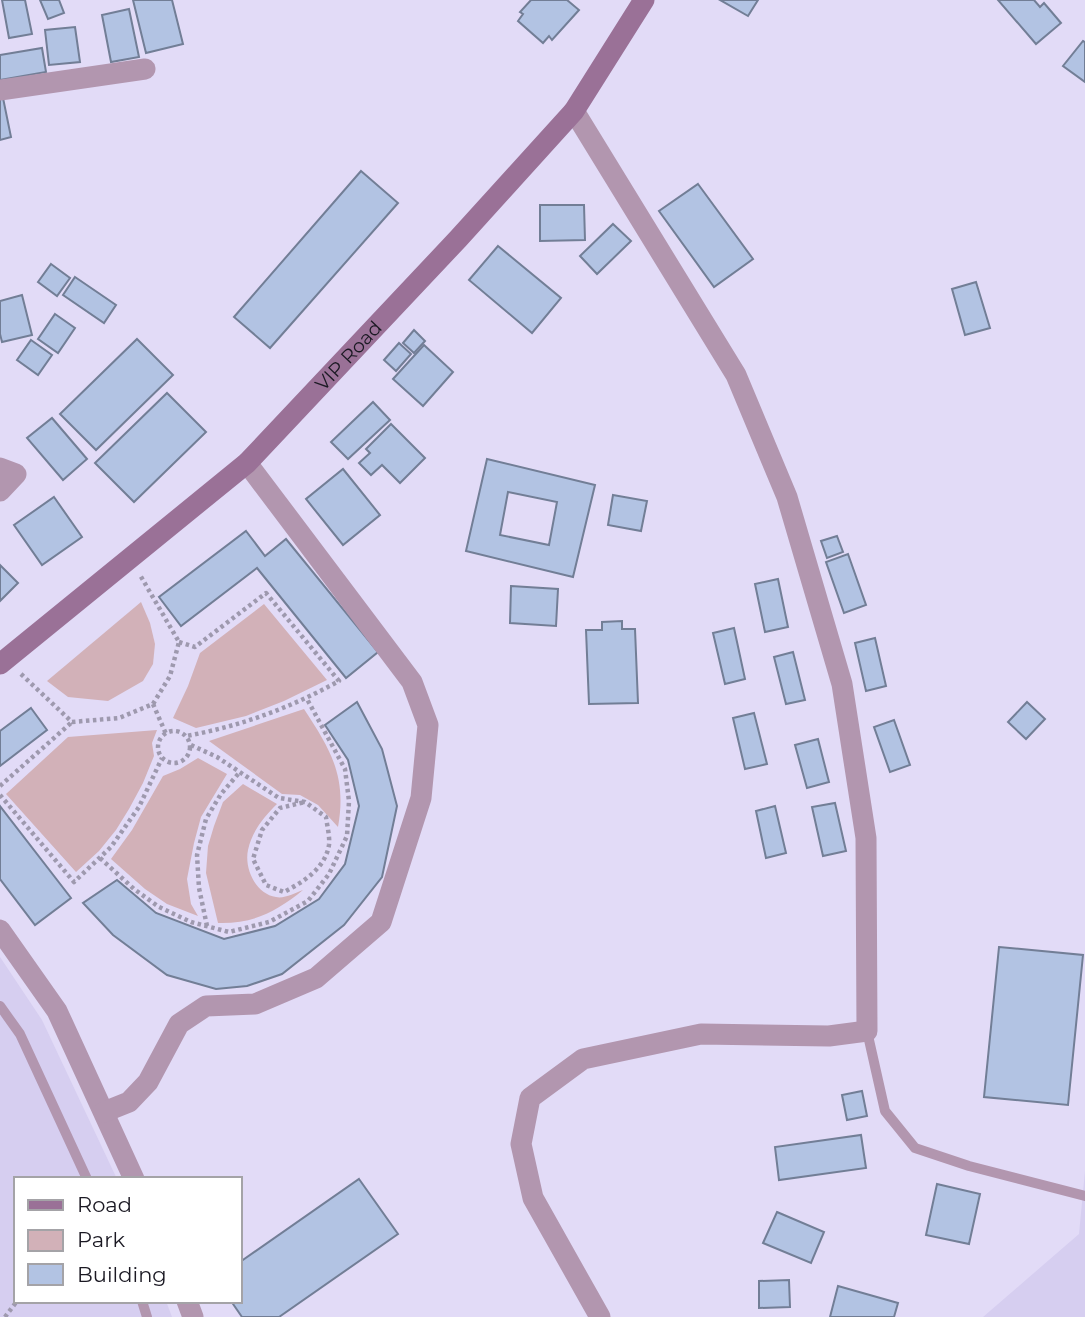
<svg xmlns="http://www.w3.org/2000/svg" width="1085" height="1317" font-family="Montserrat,sans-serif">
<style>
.built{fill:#d6cef0}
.green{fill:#d2b1b8}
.building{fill:#b2c3e3;stroke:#727e96;stroke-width:2;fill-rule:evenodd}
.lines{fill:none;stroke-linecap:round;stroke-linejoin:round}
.path{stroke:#9e99ae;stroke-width:4.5;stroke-dasharray:3.5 3.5;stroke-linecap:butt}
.service{stroke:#b296af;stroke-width:10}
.minor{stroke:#b296af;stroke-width:21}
.secondary{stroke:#9a7197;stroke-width:21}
.labels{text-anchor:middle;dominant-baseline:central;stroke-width:5;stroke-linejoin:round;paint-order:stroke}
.street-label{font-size:19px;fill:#1b1923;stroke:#fff}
</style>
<rect width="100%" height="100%" fill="#e2dbf7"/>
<g class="built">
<polygon points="0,957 42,1020 117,1179 16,1179 16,1301 166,1301 172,1317 0,1317"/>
<polygon points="1085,1171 1085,1317 983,1317 1079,1234"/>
</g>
<g class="green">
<polygon points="141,602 150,623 155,644 153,664 143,681 108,701 68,697 47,681"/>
<polygon points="264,604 327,680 284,701 246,716 196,728 173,718 188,686 200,653"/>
<path d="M304 709C331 750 347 777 338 827L318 805 300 795 282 794 209 741Z"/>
<polygon points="157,730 152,743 154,756 143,783 129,809 116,830 99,851 76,872 6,794 68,737"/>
<polygon points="198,758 227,774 201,817 194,843 187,879 191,904 198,916 167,904 145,889 111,859 132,830 163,776 180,769"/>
<path d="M243 784 277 804C264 817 252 831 248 850 244 869 256 894 276 897 284 899 295 893 303 890 276 912 253 924 218 923L206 873 208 846 214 826 223 802Z"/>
</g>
<g class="building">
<polygon points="2,0 25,0 32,34 9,38"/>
<polygon points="40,0 59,0 64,13 48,19"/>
<polygon points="133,0 172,0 183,44 146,53"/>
<polygon points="531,0 567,0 579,10 552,40 549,36 543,43 518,21 523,14 520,12"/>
<polygon points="720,0 758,0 748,16"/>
<polygon points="998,0 1034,0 1040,7 1044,3 1061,23 1036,44"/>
<polygon points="129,9 139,57 111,62 102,15"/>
<polygon points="75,27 80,62 49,65 45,30"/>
<polygon points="1083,41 1085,42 1085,82 1063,66"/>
<polygon points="42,48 46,72 0,80 0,55"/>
<polygon points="0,93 2,93 11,137 0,140"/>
<polygon points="361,171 398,203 270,348 234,317"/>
<polygon points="698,184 753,259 714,287 659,211"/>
<polygon points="540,205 584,205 585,240 540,241"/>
<polygon points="613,224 631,241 597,274 580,256"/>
<polygon points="498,246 561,298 532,333 469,280"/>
<polygon points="51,264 70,278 57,296 38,282"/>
<polygon points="75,277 116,305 104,323 63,295"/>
<polygon points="976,282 990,328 965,335 952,289"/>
<polygon points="22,295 32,335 2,342 0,334 0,301"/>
<polygon points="55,314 75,328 58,353 38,339"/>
<polygon points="414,330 425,341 414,353 403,343"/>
<polygon points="137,339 173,375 96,450 60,414"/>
<polygon points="31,340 52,355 38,375 17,360"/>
<polygon points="399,343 411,354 396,371 384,360"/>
<polygon points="424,345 453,372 423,406 393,379"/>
<polygon points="167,393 206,432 134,502 95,463"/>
<polygon points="373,402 390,420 348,459 331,442"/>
<polygon points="52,418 87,459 63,480 27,438"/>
<polygon points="391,424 425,458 400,483 382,465 371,475 359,463 370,453 366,449"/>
<path d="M487 459 595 485 573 577 466 551ZM508 492 557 502 549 545 500 535Z"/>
<polygon points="343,469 380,515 343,545 306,499"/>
<polygon points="613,495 647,501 641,531 608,525"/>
<polygon points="54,497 82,537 42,565 14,525"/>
<polygon points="246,531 265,556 286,539 378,652 346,678 257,568 181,626 159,597"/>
<polygon points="837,536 843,552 827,558 821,541"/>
<polygon points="848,554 866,605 844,613 826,562"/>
<polygon points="0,565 18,583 0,601"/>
<polygon points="778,579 788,627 765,632 755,584"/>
<polygon points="511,586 558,589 556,626 510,623"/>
<polygon points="622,621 622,629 635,629 638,703 589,704 586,630 602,630 602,622"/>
<polygon points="734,628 745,679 725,684 713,633"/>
<polygon points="875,638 886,686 866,691 855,643"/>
<polygon points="793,652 805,700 786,704 774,657"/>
<polygon points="357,702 382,749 397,806 382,877 344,925 282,974 247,986 216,989 167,975 113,935 83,903 117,880 156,913 224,939 275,926 319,899 345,864 359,806 348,760 325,725"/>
<polygon points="1027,702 1045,719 1026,739 1008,722"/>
<polygon points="31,708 47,730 0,766 0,731"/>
<polygon points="754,713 767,764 745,769 733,718"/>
<polygon points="894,720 910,765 890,772 874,727"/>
<polygon points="818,739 829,782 807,788 795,745"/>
<polygon points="835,803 846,851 823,856 812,807"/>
<polygon points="0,806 71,898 35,925 0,879"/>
<polygon points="775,806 786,853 766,858 756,811"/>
<polygon points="999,947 1083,955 1068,1105 984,1097"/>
<polygon points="862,1091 867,1116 847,1120 842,1095"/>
<polygon points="861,1135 866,1168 779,1180 775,1147"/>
<polygon points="359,1179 398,1234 279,1317 242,1317 231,1301 240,1301 240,1262"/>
<polygon points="937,1184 980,1194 969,1244 926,1235"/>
<polygon points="777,1212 824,1232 811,1263 763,1243"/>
<polygon points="789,1280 790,1307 759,1308 759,1281"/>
<polygon points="838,1286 898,1303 894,1317 830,1317"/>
</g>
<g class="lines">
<g class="path">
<path d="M179 642 195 647 266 593 339 681C290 708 241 726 186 736"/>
<polyline points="21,674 72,722 119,718 153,704 170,676 179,642 140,575"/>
<polyline points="153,704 166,734"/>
<circle cx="174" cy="747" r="16"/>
<path d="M191 745 217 757 279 798 305 802 326 817C327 825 330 837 329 845 325 869 303 882 284 892L266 885 253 859 262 830 280 808 305 802"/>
<polyline points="0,786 72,722"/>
<polyline points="0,795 74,882 111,847 139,807 162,758"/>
<polyline points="100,858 134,889 159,907 191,922 229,932 269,922 308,901 329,874 347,836 349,801 345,769 307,699"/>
<polyline points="207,926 199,888 197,855 206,819 221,794 239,773"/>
<polyline points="5,1317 17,1301"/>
</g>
<g class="service">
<polyline points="0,1006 20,1034 87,1179"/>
<polyline points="867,1031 885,1111 915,1148 969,1166 1085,1196"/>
<polyline points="142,1301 147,1317"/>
</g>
<g class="minor">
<polyline points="0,90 145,69"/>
<polyline points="574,111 736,375 787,497 842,684 866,838 867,1031 829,1036 701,1034 583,1059 530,1098 521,1144 533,1198 600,1317"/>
<polyline points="0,468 16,474 0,491"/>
<polyline points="0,930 57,1011 134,1179"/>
<polyline points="104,1112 129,1102 148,1082 179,1024 206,1006 255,1004 316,978 381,922 421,798 428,725 412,682 247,463"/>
<polyline points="187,1301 193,1317"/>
</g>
<path class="secondary" id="s1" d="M0 664 247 463 458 239 574 111 644 0"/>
</g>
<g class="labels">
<g class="street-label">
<text stroke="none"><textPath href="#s1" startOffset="466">VIP Road</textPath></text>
</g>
</g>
<rect x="14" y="1177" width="228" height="126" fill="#ffffff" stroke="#a4a3a7" stroke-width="2"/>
<rect x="28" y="1200" width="35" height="10" fill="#9a7197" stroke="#a4a3a7" stroke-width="2"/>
<text x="77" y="1212" font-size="21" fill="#1b1923">Road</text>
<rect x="28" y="1230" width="35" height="21" fill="#d2b1b8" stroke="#a4a3a7" stroke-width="2"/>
<text x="77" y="1247" font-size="21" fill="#1b1923">Park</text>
<rect x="28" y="1264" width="35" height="21" fill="#b2c3e3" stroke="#a4a3a7" stroke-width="2"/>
<text x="77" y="1282" font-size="21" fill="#1b1923">Building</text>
</svg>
